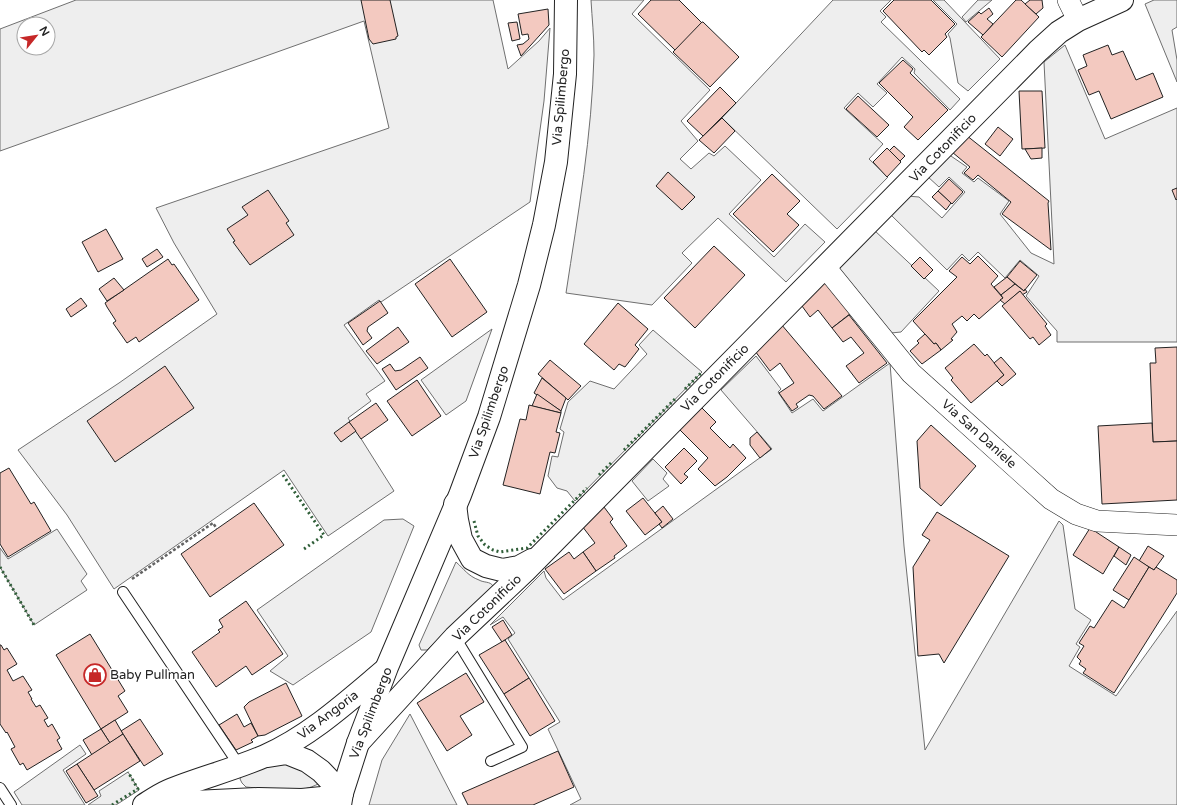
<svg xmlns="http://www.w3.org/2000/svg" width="1177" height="805" font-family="'Varela Round',sans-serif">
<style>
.green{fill:#eee;stroke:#6f6f6f;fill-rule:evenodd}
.building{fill:#f3c9c0;stroke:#222}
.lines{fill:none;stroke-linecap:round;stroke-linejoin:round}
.lane-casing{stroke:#222;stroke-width:12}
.street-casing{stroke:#222;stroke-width:22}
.secondary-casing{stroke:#222;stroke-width:24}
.path{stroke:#646464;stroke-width:2.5;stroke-dasharray:3 2;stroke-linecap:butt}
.lane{stroke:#fff;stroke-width:10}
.street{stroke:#fff;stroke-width:21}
.secondary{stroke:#fff;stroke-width:22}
.hedge{stroke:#2f5e38;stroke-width:3;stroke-dasharray:2 3;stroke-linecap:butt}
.labels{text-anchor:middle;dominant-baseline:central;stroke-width:3;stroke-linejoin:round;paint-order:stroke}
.street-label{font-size:13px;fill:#222;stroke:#fff}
.poi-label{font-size:13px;fill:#222;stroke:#fff;text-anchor:start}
</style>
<rect width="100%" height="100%" fill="#fff"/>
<g class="green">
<path d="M76 0H493L508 69 539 41 550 28 544 101 530 202 381 302 379 300 344 325 385 381 366 394 371 401 348 418 394 491 328 536 284 470 114 589 67 515 18 450 119 383 217 314 174 243 156 208 389 128 364 21 0 151V29ZM24 24H48V48H24Z"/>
<path d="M591 0H644L632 14 710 90 681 121 698 141 680 159 691 169 709 153 714 156 725 146 761 180 729 214 774 257 805 224 825 242 786 282 718 218 682 253 692 263 652 305 566 293C578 214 592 135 594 55 594 36 592 18 591 0Z"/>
<polygon points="833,0 891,0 880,11 886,17 881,22 960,99 950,110 914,73 915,69 902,57 877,84 887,93 873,107 858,93 844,108 883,144 869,159 888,177 837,229 722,118"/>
<polygon points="933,0 944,0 1000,59 968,91 958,83 950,38 948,34 957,24"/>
<polygon points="978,0 992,0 966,22 962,17"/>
<polygon points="1154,0 1177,0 1177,27 1172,30 1177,60 1177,82 1145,4"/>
<polygon points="1065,45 1105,139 1177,108 1177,342 1057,342 1057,331 1026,296 1039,276 1020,260 1005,278 978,252 969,261 962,254 947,270 890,214 907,196 919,197 942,218 965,192 949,177 939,187 927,176 948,154 967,167 962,173 974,182 978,178 1009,201 1000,214 1031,253 1054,264 1044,62"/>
<polygon points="874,230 939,291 901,332 891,333 838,268"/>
<polygon points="492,329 466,401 446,415 421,380"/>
<polygon points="653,330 702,372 575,501 567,491 557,488 548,476 552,456 558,457 564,432 560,429 568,402 590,381 614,389 647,354 639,345"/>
<polygon points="756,356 781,389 778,392 792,413 813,399 823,411 890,363 904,546 925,750 1059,521 1063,525 1075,609 1091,620 1076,644 1080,647 1069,666 1116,696 1177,611 1177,805 570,805 581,799 548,729 560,722 508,639 515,633 503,617 490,625 544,571 546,578 563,600 772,449 721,390"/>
<polygon points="653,459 667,473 663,479 669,486 648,501 632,481"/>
<polygon points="403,519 414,526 371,632 293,685 270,671 288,656 257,610 384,520"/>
<polygon points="57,529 87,574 81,581 87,590 34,625 0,567 0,548 8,559"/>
<path d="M456 562C464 569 468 576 479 580 484 583 490 581 493 586L427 650H421L419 645Z"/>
<polygon points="410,714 457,805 369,805 382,760"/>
<polygon points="80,745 86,754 63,770 85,805 22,805 14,792"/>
<path d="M269 764H294L320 783C297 796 270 789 246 787L242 783 240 779 242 774Z"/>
<polygon points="128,772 139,790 116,805 88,805 101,796 99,791"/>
</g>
<g class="building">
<polygon points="361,0 390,0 398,36 396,37 396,39 373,44 369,39"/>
<polygon points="651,0 679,0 702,23 676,51 638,14"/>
<polygon points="894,0 931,0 955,24 945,34 947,37 929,55 924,50 922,52 883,11"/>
<polygon points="1016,0 1021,0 1039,17 1002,57 981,37"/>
<polygon points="1030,0 1042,0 1043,8 1036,14 1025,4"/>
<polygon points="989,8 993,14 987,19 993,24 983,35 968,22 979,12 981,14"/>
<polygon points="548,9 549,25 521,56 517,45 523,44 529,39 528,34 522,35 518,14"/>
<polygon points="517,22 520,39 512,41 508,23"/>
<polygon points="702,22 703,22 739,57 710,87 673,52"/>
<polygon points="1108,45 1112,55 1123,51 1136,80 1153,73 1163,97 1111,119 1099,91 1089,95 1078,70 1087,66 1083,55"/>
<polygon points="903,60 913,69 910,73 948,110 918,140 904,127 913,117 879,83"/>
<polygon points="720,87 736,103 703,136 687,121"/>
<polygon points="1019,91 1042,91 1045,148 1022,149"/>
<polygon points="858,96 889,125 877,137 846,109"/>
<polygon points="722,118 735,131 714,153 699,140"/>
<polygon points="998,127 1013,139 1000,156 985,144"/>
<polygon points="966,135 1049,201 1048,203 1051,250 1002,214 1011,202 978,175 973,180 964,173 970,167 952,152"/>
<polygon points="894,146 905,156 900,161 889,151"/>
<polygon points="887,148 901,162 887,177 873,162"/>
<polygon points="1042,148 1042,158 1031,159 1025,149"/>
<polygon points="668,172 695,197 682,210 656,186"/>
<polygon points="772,174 800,201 787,214 799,225 773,252 733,214"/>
<polygon points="949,179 963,192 952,204 938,191"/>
<polygon points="1177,188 1177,199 1176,200 1172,190"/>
<polygon points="268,190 289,221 286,223 294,235 250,265 233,242 235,241 227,229 248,215 242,207"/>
<polygon points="938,191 951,203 946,210 932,197"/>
<polygon points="106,229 123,259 98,272 82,242"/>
<polygon points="714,246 745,275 695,328 664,298"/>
<polygon points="157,249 163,257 147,267 142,259"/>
<polygon points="978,256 998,276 991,284 1003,298 979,319 974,314 967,321 962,316 952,324 957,332 951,339 953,340 941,350 936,343 934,344 913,321 957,277 949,271 962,257 970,264"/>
<polygon points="920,257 933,270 924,279 911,266"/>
<polygon points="168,259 172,265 174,264 199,300 139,342 136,337 127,343 113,323 116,321 107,307 105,303"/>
<polygon points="450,259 487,312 452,337 415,284"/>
<polygon points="1020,261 1037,275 1024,291 1007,277"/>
<polygon points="1007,277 1015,284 1001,295 994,287"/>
<polygon points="114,278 124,290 107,301 99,289"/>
<polygon points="824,280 851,313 832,328 818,310 810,317 802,306 809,299 807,296"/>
<polygon points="1015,284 1024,291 1025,289 1027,292 1022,295 1020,291 1005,304 1000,300 1003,298 1001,295"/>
<polygon points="1020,291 1047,324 1045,326 1051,335 1039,345 1033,337 1030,339 1002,306"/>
<polygon points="81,298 87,306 71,317 66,309"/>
<polygon points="380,301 388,313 368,327 367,331 372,338 363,345 348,323"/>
<polygon points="618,303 648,329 635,345 639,349 625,367 619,364 614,370 584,344"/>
<polygon points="849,315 887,363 859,383 846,366 864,353 851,337 843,342 832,328"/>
<polygon points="781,324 842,396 824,409 813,396 809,395 796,404 798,407 792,411 779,393 794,383 780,363 770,371 755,351"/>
<polygon points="398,327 409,342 377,364 366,351"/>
<polygon points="925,334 934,344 936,343 941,350 922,364 910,351 919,343 917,341"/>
<polygon points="974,344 985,356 987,354 1004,375 971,403 951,380 953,378 945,368"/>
<polygon points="1177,347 1177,441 1153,442 1150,363 1156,363 1155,348"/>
<polygon points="420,357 428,368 396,390 382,369 390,364 395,371 401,370"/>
<polygon points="1001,357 1016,374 1002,386 997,381 1004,375 994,363"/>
<polygon points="550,360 581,386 568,400 538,374"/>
<polygon points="165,366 194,408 115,462 87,421"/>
<polygon points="542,378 566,398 561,411 534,393"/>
<polygon points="417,380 441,416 412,436 387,401"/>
<polygon points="537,394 561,411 561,413 532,406"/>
<polygon points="376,403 388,420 361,439 349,422"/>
<polygon points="529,405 561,413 556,432 560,433 555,453 550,452 540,494 503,485 520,419 526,420"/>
<polygon points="700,406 716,422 710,428 730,448 733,444 746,458 727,477 715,486 698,469 708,458 678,428"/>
<polygon points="349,422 356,431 341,442 334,433"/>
<polygon points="1152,423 1153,442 1177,441 1177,500 1102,504 1098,426"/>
<polygon points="931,425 976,466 941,506 920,488 917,441"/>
<polygon points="757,432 771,449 760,458 750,445 750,438"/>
<polygon points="684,448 697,461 684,474 688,477 681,484 665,467"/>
<polygon points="9,468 31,504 34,502 51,531 8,557 0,544 0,473"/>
<polygon points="643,498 662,522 645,535 626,511"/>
<polygon points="254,503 284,545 210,597 181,554"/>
<polygon points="663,506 673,519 662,528 659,524 662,522 655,513"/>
<polygon points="604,507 613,519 610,522 627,546 614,556 615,558 596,571 583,552 595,543 582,526"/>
<polygon points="937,512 1009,556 944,663 939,654 918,656 913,567 930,540 922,535"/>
<polygon points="1090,528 1119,547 1103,574 1073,555"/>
<polygon points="1148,546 1164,556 1154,570 1139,561"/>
<polygon points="1119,547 1131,555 1126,565 1114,556"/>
<polygon points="569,552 574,559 583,552 596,571 564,594 545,569"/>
<polygon points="1134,557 1149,567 1129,600 1113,590"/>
<polygon points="1149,567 1154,570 1156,567 1177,580 1177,593 1114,693 1083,673 1086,669 1079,664 1081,661 1077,657 1084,646 1079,643 1090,626 1094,628 1112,600 1124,608"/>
<polygon points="246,601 283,654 252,675 246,666 216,687 192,652 220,632 218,630 223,627 219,620"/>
<polygon points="503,620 512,635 502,642 492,627"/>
<polygon points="90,634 125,691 118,696 128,712 101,729 56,655"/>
<polygon points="505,640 529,678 504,694 479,655"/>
<polygon points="0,645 1,645 4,650 7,648 17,664 7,670 13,681 23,676 32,690 28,692 32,699 31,699 36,707 40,705 48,718 44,720 48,727 52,724 60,738 57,740 62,749 27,770 23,763 20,765 11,749 15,747 7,732 6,733 0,724"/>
<polygon points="466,673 484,702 460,716 472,735 447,751 417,703"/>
<polygon points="529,678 555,721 530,736 504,694"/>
<polygon points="286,683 302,716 265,735 258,736 244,707 249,702"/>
<polygon points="237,714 244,727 251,723 258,736 251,740 253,742 236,750 219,725"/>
<polygon points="140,719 163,754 144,766 121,731"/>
<polygon points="115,720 123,734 110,743 101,729"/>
<polygon points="101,729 110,743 92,755 83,740"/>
<polygon points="123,734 140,761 94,790 77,764"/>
<polygon points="558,751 574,787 533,805 468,805 462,793"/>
<polygon points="77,764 98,796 86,803 66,771"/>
</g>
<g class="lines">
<g class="lane-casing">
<g id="lane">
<polyline points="123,592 239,765"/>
<polyline points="455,637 522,747 491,761"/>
<polyline points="0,788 11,805"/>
</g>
</g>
<g class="street-casing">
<g id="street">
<polyline points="1068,0 1078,20"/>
<polyline points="825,267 911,373 1051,499 1076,514 1097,521 1177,525"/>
</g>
</g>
<g class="secondary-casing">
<g id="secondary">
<polyline points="455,504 457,520 461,539 472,559 486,566 502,570 519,567 532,560"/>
<polyline points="358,743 455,637 525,571 1038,51 1059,32 1078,20 1122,0"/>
<polyline points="268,756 287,753 307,761 321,771 342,793"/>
<path d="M144 805C152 800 159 795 168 791 199 778 233 770 265 756 310 736 347 702 385 670"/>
<polyline points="167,805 173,803 258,799 302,800 322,798 342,793"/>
<polyline points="340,805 342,793 358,743 387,667 460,495 489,417 529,285 544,225 556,162 565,74 566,0"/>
</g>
</g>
<polyline class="path" points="132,579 213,523 217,529"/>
<use href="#lane" class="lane"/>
<use href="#street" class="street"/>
<use href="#secondary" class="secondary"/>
<g class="hedge">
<polyline points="685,389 702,372"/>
<polyline points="624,450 675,399"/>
<polyline points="283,475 324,535 304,549"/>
<polyline points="599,475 611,463"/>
<polyline points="474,521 478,536 485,545 493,550 500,552 527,548 587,488"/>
<polyline points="0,567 34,625"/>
<polyline points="112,805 138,789 128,772"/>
</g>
</g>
<defs>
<g id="shop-ring" transform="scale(1.15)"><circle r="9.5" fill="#fff" stroke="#c62828" stroke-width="1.5"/><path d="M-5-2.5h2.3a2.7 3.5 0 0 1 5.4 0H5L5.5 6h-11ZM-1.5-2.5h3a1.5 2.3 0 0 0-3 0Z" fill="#c62828"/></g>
</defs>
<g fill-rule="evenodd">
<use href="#shop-ring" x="95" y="675"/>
</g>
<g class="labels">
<g class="street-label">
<text transform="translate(561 97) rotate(-85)">Via Spilimbergo</text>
<text transform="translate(943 148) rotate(-46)">Via Cotonificio</text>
<text transform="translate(715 378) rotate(-45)">Via Cotonificio</text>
<text transform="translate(489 412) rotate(-71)">Via Spilimbergo</text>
<text transform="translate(979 434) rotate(42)">Via San Daniele</text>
<text transform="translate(487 608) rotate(-44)">Via Cotonificio</text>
<text transform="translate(371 713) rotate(-69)">Via Spilimbergo</text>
<text transform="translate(328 715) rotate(-37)">Via Angoria</text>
</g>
<g class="poi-label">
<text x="110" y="675">Baby Pullman</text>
</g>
</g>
<g transform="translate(36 36) rotate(60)"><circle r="19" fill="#ffffff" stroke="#a7a7a7"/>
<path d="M0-3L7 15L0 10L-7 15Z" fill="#c62828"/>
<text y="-6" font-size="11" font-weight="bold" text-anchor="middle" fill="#222222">N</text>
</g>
</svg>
